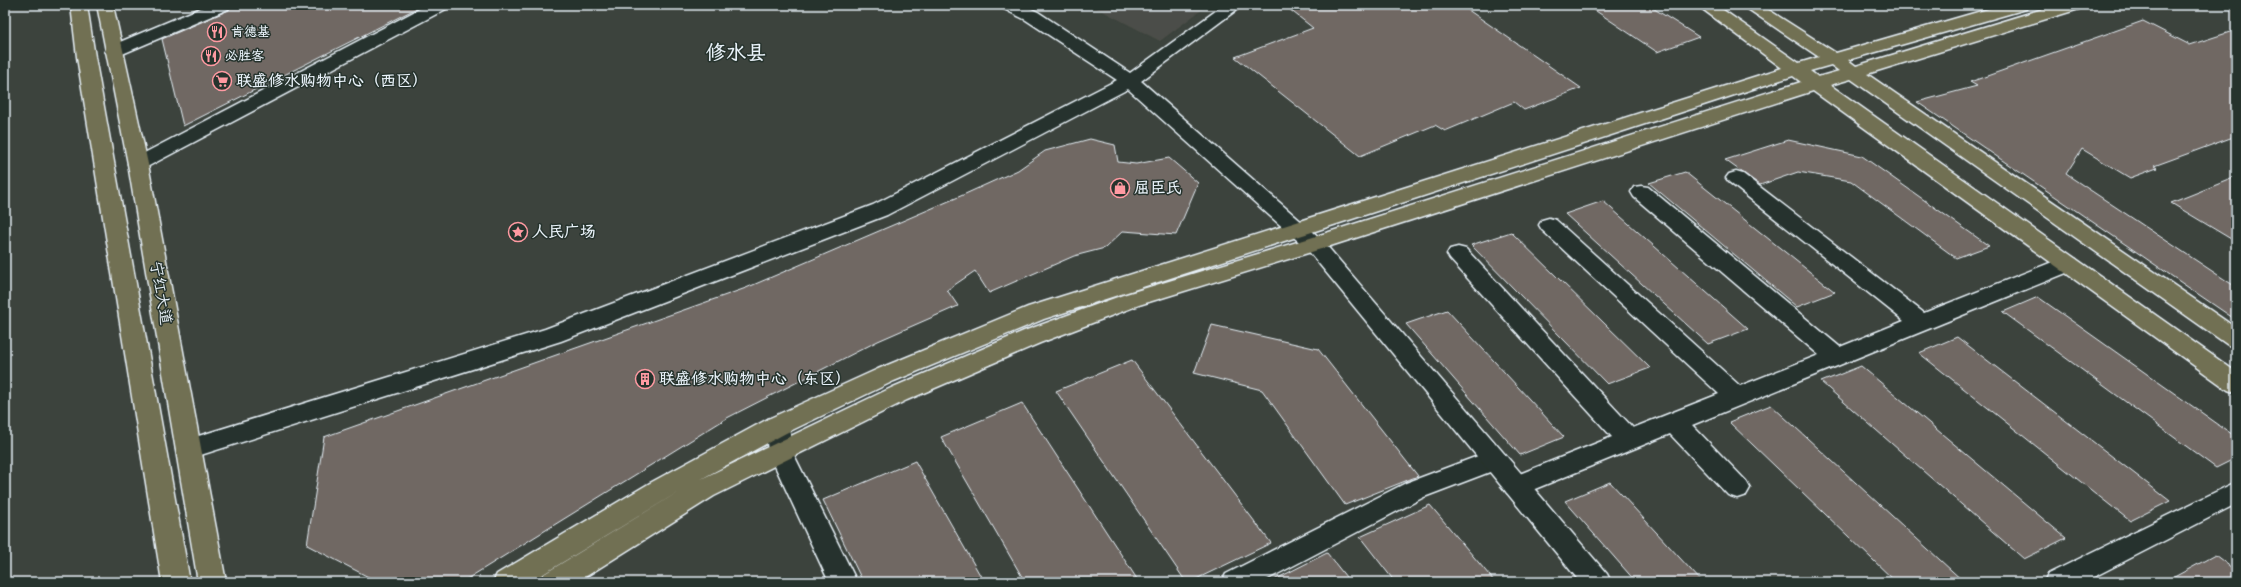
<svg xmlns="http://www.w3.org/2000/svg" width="2241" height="587" font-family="Caveat,'LXGW WenKai TC',sans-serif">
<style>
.built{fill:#4c4e48}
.building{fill:#706863;stroke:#e8f1f8}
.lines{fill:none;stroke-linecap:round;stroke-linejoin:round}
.street-casing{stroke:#e8f1f8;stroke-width:3}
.secondary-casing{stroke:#e8f1f8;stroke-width:3}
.primary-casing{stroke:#e8f1f8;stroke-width:3}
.street{fill:#26332d;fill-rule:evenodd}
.secondary{fill:#26332d;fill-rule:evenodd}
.primary{fill:#716f52;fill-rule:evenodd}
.labels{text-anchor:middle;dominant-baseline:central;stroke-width:3;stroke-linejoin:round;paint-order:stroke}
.far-poi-label{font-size:13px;font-weight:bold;fill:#e8f1f8;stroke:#26332d;text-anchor:start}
.poi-label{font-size:16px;font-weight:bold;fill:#e8f1f8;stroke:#26332d;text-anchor:start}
.street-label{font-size:16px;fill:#e8f1f8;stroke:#26332d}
.far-town-label{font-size:20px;font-weight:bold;fill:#e8f1f8;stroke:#26332d}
</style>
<rect width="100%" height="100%" fill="#3c433d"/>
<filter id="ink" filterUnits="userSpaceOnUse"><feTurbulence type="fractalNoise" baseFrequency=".025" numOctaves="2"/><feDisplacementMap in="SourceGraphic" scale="8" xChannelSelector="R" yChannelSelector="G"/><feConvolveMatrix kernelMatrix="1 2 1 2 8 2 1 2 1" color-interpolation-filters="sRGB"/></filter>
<g filter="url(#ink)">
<polygon class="built" points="1091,5 1208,5 1160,41"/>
<g class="building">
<polygon points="231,5 423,5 183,126 162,39 229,10"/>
<polygon points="1284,5 1461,5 1581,88 1524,110 1514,102 1445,131 1435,125 1360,156 1235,57 1313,28"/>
<polygon points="1587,5 1648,5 1699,37 1657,52"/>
<polygon points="2143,21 2190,45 2236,30 2236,136 2154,166 2157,168 2130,178 2082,149 2066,174 2236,287 2236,320 1917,102 1977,86 1970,82"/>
<polygon points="1090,139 1115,145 1118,162 1136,164 1169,158 1198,183 1176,235 1123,231 1105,248 1074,256 989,293 975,271 947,290 958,306 878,341 727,418 462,582 378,582 307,545 324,437 746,288 963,195 1018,170 1045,151"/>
<polygon points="1788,140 1862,156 1989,246 1956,258 1851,181 1798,172 1760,185 1725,160"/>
<polygon points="1685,172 1835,292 1797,307 1649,183"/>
<polygon points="2236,177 2236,242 2171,203"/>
<polygon points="1603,201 1748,329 1708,344 1565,214"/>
<polygon points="1511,232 1650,368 1607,384 1471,245"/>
<polygon points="2038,297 2236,437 2236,458 2216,468 2003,312"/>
<polygon points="1447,310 1564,437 1520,455 1406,324"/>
<polygon points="1212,325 1318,349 1418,476 1345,505 1262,390 1194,373"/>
<polygon points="1957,337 2170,501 2130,521 1919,353"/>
<polygon points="1132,360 1271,543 1190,582 1186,582 1056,391"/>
<polygon points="1861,366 2066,538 2024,559 1821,382"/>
<polygon points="1022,403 1139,582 1025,582 941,437"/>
<polygon points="1771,405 1964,582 1896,582 1729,422"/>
<polygon points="915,461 984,582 863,582 823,500"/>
<polygon points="1610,482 1702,582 1636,582 1565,501"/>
<polygon points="1430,505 1495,582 1395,582 1360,537"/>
<polygon points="1327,553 1350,582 1270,582"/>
<polygon points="2215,555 2236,571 2236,582 2165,582"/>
</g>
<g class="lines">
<g class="street-casing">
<g id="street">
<polygon points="208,5 230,5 228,9 120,55 108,55 105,51 108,47"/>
<polygon points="1736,172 1743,174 1924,313 2060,259 2068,257 2076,259 2079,264 2076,269 1692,425 1746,481 1750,488 1746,495 1737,498 1728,495 1670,434 1525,493 1516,496 1507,493 1503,486 1507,479 1612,437 1450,259 1447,254 1450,249 1458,247 1466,249 1633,428 1719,394 1542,230 1539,225 1542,220 1549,218 1556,220 1740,386 1819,355 1634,197 1631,192 1634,187 1641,186 1648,187 1840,347 1904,321 1729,182 1726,178 1729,174"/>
<polygon points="777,417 786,419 789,426 792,451 857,582 829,582 768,451 765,426 768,419"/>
<polygon points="1494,450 1503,453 1507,460 1503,467 1424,497 1262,582 1222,582 1226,574 1406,483"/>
<polygon points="2236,482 2236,504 2084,582 2044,582 2048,574"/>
</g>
</g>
<g class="secondary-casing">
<g id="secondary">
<polygon points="427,5 448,5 446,9 145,168 138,170 131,168 128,164 131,160"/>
<polygon points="1002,5 1023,5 1038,12 1130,73 1224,5 1243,5 1141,81 1321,239 1607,574 1611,582 1580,582 1307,249 1128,89 887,215 561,341 188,459 179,456 176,449 179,442 545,329 873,205 1117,80 1026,20 1004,9"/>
</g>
</g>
<g class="primary-casing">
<g id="primary">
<polygon points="71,5 87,5 95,57 190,582 162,582 77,57"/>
<polygon points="97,5 113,5 148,164 226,582 198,582 128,164"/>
<path d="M1697 5H1716L1799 63 1819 57 1742 5H1761L1836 53 2002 5H2028L2026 9 1848 60 1856 66 2056 5H2081L2079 9 1867 74 2236 328V347L2228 345 1851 79 1830 85 2236 372V393L2228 390 1813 91 1321 249 1139 305 1040 343 907 400 714 496 577 582H540L544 574 690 485 530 582H493L497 574 650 483 768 419 878 369 1028 307 1782 68ZM1831 65 1839 71 1818 77 1810 71ZM1793 76 1801 82 1307 239 1123 295 1024 331 891 388 701 479 786 433 894 381 1044 319Z"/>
</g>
</g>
<use href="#street" class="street"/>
<use href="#secondary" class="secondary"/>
<use href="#primary" class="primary"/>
</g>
</g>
<defs>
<g id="restaurant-ring" transform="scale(1)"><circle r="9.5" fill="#26332d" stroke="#ff9aa2" stroke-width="1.5"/><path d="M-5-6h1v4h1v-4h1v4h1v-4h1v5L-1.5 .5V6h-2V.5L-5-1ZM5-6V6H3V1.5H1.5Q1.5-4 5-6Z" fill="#ff9aa2"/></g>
<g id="supermarket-ring" transform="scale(1)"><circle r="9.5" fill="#26332d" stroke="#ff9aa2" stroke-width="1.5"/><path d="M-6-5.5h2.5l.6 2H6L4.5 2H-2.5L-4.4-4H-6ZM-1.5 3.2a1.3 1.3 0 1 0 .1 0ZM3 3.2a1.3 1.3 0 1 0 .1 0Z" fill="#ff9aa2"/></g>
<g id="shop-ring" transform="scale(1)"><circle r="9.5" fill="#26332d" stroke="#ff9aa2" stroke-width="1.5"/><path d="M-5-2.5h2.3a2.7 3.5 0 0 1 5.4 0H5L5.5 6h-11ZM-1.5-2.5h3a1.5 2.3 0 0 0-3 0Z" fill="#ff9aa2"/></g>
<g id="sight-ring" transform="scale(1)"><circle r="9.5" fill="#26332d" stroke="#ff9aa2" stroke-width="1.5"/><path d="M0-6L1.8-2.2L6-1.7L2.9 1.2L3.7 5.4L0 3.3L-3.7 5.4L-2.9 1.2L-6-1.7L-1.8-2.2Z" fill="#ff9aa2"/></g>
<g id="building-ring" transform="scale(1)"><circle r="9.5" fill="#26332d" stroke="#ff9aa2" stroke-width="1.5"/><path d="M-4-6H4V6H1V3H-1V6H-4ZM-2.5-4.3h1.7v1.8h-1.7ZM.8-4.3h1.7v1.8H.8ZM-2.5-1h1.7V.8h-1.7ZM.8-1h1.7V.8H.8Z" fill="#ff9aa2"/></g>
</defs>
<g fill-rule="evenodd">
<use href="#restaurant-ring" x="217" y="32"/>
<use href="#restaurant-ring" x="211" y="56"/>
<use href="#supermarket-ring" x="222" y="81"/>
<use href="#shop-ring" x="1120" y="188"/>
<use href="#sight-ring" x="518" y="232"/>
<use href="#building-ring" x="645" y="379"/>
</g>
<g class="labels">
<g class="far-poi-label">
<text x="231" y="32">肯德基</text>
<text x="225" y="56">必胜客</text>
</g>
<g class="poi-label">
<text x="236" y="81">联盛修水购物中心（西区）</text>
<text x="1134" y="188">屈臣氏</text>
<text x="532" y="232">人民广场</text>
<text x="659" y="379">联盛修水购物中心（东区）</text>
</g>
<g class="street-label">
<text transform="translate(161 293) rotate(80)">宁红大道</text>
</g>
<g class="far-town-label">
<text x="736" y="52">修水县</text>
</g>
</g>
<rect width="2241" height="587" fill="none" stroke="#26332d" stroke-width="20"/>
<rect x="10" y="10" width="2221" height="567" fill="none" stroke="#e8f1f8" stroke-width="1.5" filter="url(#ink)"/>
</svg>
